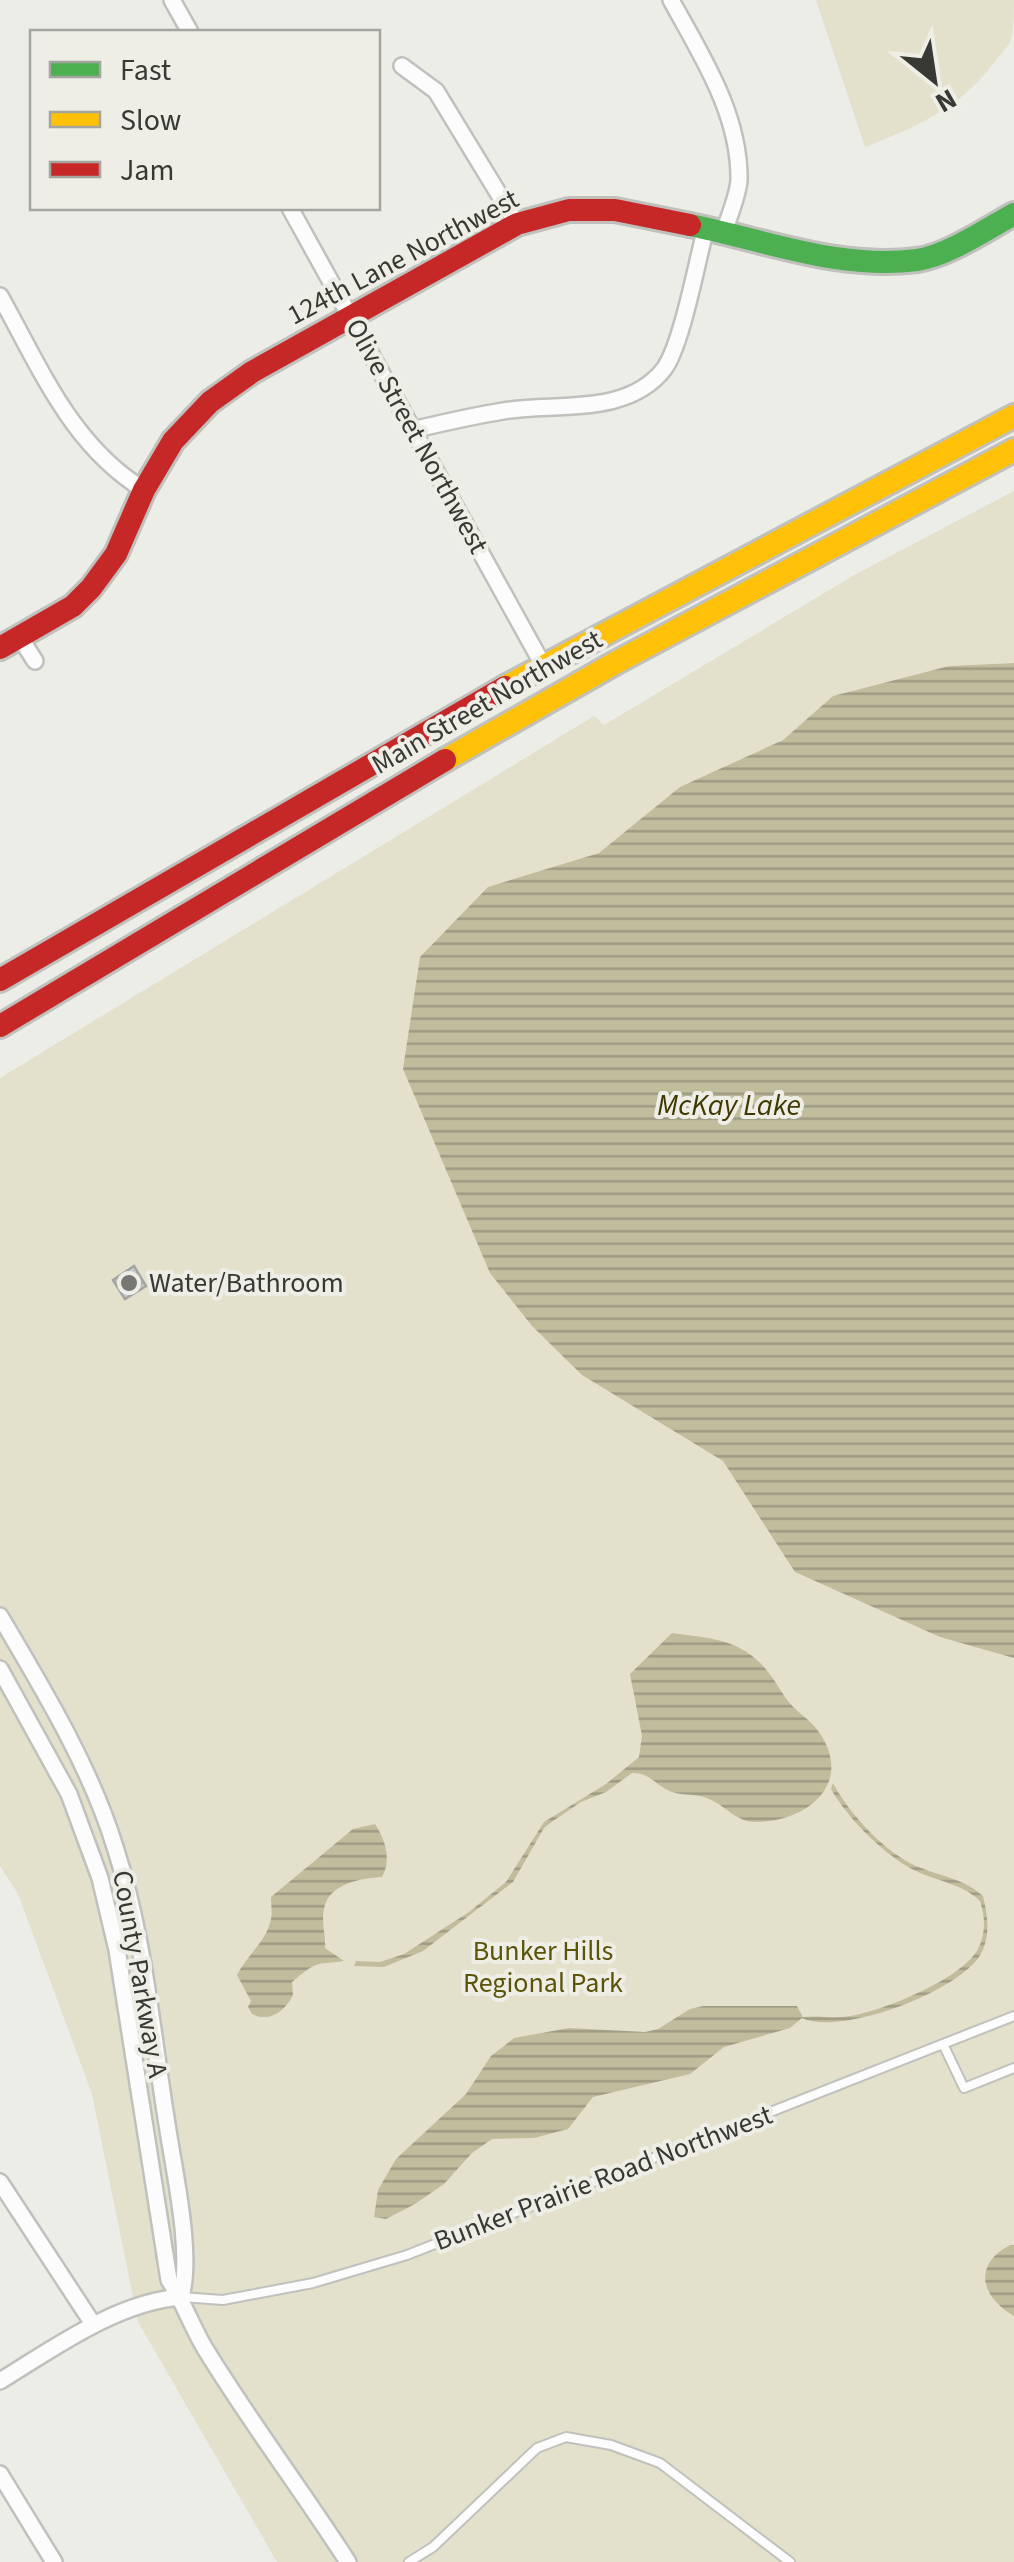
<svg xmlns="http://www.w3.org/2000/svg" width="1014" height="2562" font-family="'Source Sans 3',sans-serif">
<style>
.green{fill:#e3e1cb}
.water{fill:url(#water-rules)}
.building{fill:url(#building-hatch);stroke:#a4a4a3;stroke-width:2.5}
.lines{fill:none;stroke-linecap:round;stroke-linejoin:round}
.lane-casing{stroke:#c0c0bd;stroke-width:12}
.street-casing{stroke:#c0c0bd;stroke-width:20}
.fast-casing{stroke:#c0c0bd;stroke-width:28}
.slow-casing{stroke:#c0c0bd;stroke-width:28}
.jam-casing{stroke:#c0c0bd;stroke-width:28}
.lane{stroke:#fcfcfc;stroke-width:8}
.street{stroke:#fcfcfc;stroke-width:15}
.fast{stroke:#4caf50;stroke-width:22}
.slow{stroke:#ffc107;stroke-width:22}
.jam{stroke:#c62828;stroke-width:22}
.poi-dot{fill:#777774;stroke:#eeeee7;stroke-width:4}
.labels{text-anchor:middle;dominant-baseline:central;stroke-width:8;stroke-linejoin:round;paint-order:stroke}
.street-label{font-size:28px;fill:#383835;stroke:#eeeee7}
.poi-label{font-size:28px;fill:#383835;stroke:#eeeee7;text-anchor:start}
.park-label{font-size:28px;fill:#5b5306;stroke:#eeeee7}
.water-label{font-size:30px;font-style:italic;fill:#3f3901;stroke:#eeeee7}
</style>
<defs>
<pattern id="water-rules" width="6" height="5" patternUnits="userSpaceOnUse" patternTransform="scale(2.5)"><rect width="6" height="5" fill="#c0bd9d"/><path d="M0 2.5h6" fill="none" stroke="#9d9b81"/></pattern>
<pattern id="building-hatch" width="6" height="6" patternUnits="userSpaceOnUse" patternTransform="scale(2.5)"><rect width="6" height="6" fill="#cacbca"/><path d="M-1 1l2-2M0 6l6-6M5 7l2-2" fill="none" stroke="#aeafae"/></pattern>
</defs>
<rect width="100%" height="100%" fill="#edede8"/>
<g class="green">
<path d="M816 0H1014C1014 13 1014 26 1011 39 1008 48 999 56 993 64 960 108 914 128 865 147Z"/>
<polygon points="1014,491 1014,663 949,666 833,696 783,740 680,787 670,796 1014,1163 1014,2562 277,2562 138,2322 92,2094 18,1894 0,1866 0,1078 594,716 604,725 856,574"/>
</g>
<g class="water">
<polygon points="1014,663 1014,1658 940,1637 795,1572 723,1461 582,1375 532,1326 490,1273 403,1069 420,957 488,887 599,853 680,787 783,740 833,696 949,666"/>
<path d="M672 1633C698 1637 722 1637 745 1651 765 1664 773 1678 785 1697 795 1712 812 1720 821 1735 853 1786 805 1822 756 1822 736 1822 726 1806 709 1799 697 1793 684 1796 672 1792 656 1786 651 1773 632 1773L606 1792 581 1802 553 1821 544 1828 513 1882 423 1951 384 1967 354 1966 356 1961 380 1962 404 1954 469 1912 506 1882 544 1822 606 1784 639 1757 642 1736 630 1674Z"/>
<path d="M833 1783C849 1814 888 1856 921 1868 944 1877 964 1879 983 1896 988 1916 991 1939 979 1957 954 1993 841 2036 802 2018L790 2028 724 2047 690 2074 593 2097 568 2129 534 2138 492 2139 472 2153 444 2184 415 2204 386 2219 374 2217 378 2190 396 2159 466 2094 491 2056 514 2038 569 2028 645 2032 658 2029 690 2009 703 2006H797L803 2017C819 2015 834 2019 850 2016 883 2011 965 1978 979 1947 986 1931 985 1916 980 1901 961 1883 939 1882 916 1871 885 1856 848 1819 831 1789Z"/>
<path d="M375 1824C385 1839 392 1860 382 1877 361 1878 328 1884 324 1909 321 1922 326 1936 325 1948L344 1961C315 1965 318 1960 292 1982L293 1995C285 2011 270 2023 252 2014L248 2007 251 2001 237 1975C246 1957 265 1942 270 1923 273 1915 271 1906 271 1897L353 1829Z"/>
<path d="M1010 2245H1014V2316C981 2297 972 2265 1010 2245Z"/>
</g>
<polygon class="building" points="134,1266 146,1286 125,1299 113,1280"/>
<g class="lines">
<g class="lane-casing">
<g id="lane">
<polyline points="944,2046 964,2088 1014,2068"/>
<polyline points="181,2297 223,2300 313,2283 407,2255 1014,2016"/>
<polyline points="409,2562 433,2547 537,2448 566,2437 611,2445 660,2463 790,2562"/>
</g>
</g>
<g class="street-casing">
<g id="street">
<polyline points="172,0 190,32"/>
<path d="M671 0C701 55 740 114 739 180 738 196 729 216 724 232"/>
<polyline points="402,66 436,91 517,224"/>
<polyline points="290,208 543,665"/>
<path d="M0 296C41 369 71 445 144 490"/>
<path d="M412 430C442 423 472 416 503 411 554 402 627 417 664 369 682 345 697 260 706 228"/>
<polyline points="19,636 35,661"/>
<path d="M0 1616C43 1689 90 1766 115 1847 144 1936 152 2032 167 2124 174 2172 193 2252 181 2297"/>
<path d="M0 1669 69 1794 100 1878 117 1950 169 2280C185 2304 193 2331 209 2355 253 2426 303 2492 348 2562"/>
<polyline points="0,2182 93,2324"/>
<path d="M0 2381C54 2348 117 2302 181 2297"/>
<polyline points="0,2474 54,2562"/>
</g>
</g>
<g class="fast-casing">
<path id="fast" d="M690 225C765 240 838 270 917 260 947 256 987 229 1014 214"/>
</g>
<g class="slow-casing">
<g id="slow">
<polyline points="505,687 1014,416"/>
<polyline points="445,760 615,663 1014,450"/>
</g>
</g>
<g class="jam-casing">
<g id="jam">
<polyline points="0,648 73,606 91,588 116,554 144,490 173,441 210,402 252,372 517,224 569,210 615,210 690,225"/>
<polyline points="0,980 505,687"/>
<polyline points="0,1026 445,760"/>
</g>
</g>
<use href="#lane" class="lane"/>
<use href="#street" class="street"/>
<use href="#fast" class="fast"/>
<use href="#slow" class="slow"/>
<use href="#jam" class="jam"/>
</g>
<circle class="poi-dot" cx="129" cy="1283" r="10"/>
<g class="labels">
<g class="street-label">
<text transform="translate(403 257) rotate(-28)">124th Lane Northwest</text>
<text transform="translate(417 436) rotate(61)">Olive Street Northwest</text>
<text transform="translate(487 702) rotate(-30)">Main Street Northwest</text>
<text transform="translate(140 1974) rotate(80)">County Parkway A</text>
<text transform="translate(603 2178) rotate(-21)">Bunker Prairie Road Northwest</text>
</g>
<g class="poi-label">
<text x="149" y="1283">Water/Bathroom</text>
</g>
<g class="park-label">
<text x="543" y="1951">Bunker Hills<tspan x="543" dy="32">Regional Park</tspan></text>
</g>
<g class="water-label">
<text x="729" y="1105">McKay Lake</text>
</g>
</g>
<rect x="30" y="30" width="350" height="180" fill="#eeeee7" stroke="#a5a5a0" stroke-width="2.5"/>
<rect x="50" y="62" width="50" height="15" fill="#4caf50" stroke="#a5a5a0" stroke-width="2.5"/>
<text x="120" y="80" font-size="30" fill="#383835">Fast</text>
<rect x="50" y="112" width="50" height="15" fill="#ffc107" stroke="#a5a5a0" stroke-width="2.5"/>
<text x="120" y="130" font-size="30" fill="#383835">Slow</text>
<rect x="50" y="162" width="50" height="15" fill="#c62828" stroke="#a5a5a0" stroke-width="2.5"/>
<text x="120" y="180" font-size="30" fill="#383835">Jam</text>
<g transform="translate(934 80) rotate(150)" stroke="#eeeee7" stroke-width="8" paint-order="stroke">
<path d="M0-8L18 38L0 25L-18 38Z" fill="#383835"/>
<text y="-15" font-size="28" font-weight="bold" text-anchor="middle" fill="#383835">N</text>
</g>
</svg>
